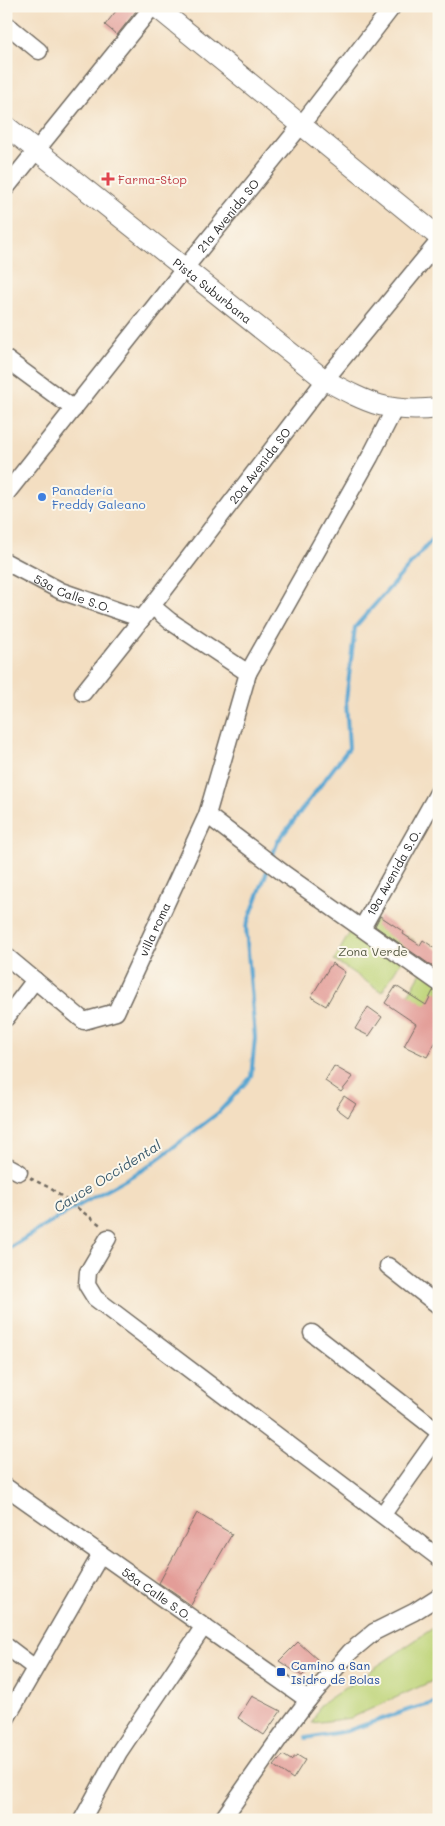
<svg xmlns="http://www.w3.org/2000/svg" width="445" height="1826" font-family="Mali,sans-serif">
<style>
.green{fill:#bed478;stroke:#748052}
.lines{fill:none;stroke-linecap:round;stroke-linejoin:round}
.stream{stroke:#59a6d2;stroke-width:4}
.building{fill:#e39d98}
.minor-casing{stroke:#716a60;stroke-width:19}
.major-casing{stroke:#716a60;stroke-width:22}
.path{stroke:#716a60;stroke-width:2.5;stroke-dasharray:4 4;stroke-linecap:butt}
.minor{stroke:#fff;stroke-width:16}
.major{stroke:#fff;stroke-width:20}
.health-dot{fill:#e0444e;stroke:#fbf7ec;stroke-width:2}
.shop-dot{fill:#3f7fe0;stroke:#fbf7ec;stroke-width:2}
.transit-dot{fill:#1a4fb4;stroke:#fbf7ec;stroke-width:2}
.labels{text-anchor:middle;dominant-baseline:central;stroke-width:4;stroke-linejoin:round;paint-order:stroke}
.health-label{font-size:12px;fill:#be3a42;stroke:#fbf7ec;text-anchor:start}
.street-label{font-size:12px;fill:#2b2b2b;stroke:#fbf7ec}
.shop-label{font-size:12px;fill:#366cbe;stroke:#fbf7ec;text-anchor:start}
.park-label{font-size:12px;fill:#50553e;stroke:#fbf7ec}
.transit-label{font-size:12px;fill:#164399;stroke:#fbf7ec;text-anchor:start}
.water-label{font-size:14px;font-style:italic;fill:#3d5c6e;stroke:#fbf7ec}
</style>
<rect width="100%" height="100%" fill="#fbf7ec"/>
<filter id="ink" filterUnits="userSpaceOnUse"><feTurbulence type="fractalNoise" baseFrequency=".02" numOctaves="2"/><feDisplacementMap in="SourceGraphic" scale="10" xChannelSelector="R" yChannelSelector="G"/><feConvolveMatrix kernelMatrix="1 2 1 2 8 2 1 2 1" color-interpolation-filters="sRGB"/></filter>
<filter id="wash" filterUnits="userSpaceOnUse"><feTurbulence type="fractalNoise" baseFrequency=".0096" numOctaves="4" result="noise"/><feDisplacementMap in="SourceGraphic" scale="20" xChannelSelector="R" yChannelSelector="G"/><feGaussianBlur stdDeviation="1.12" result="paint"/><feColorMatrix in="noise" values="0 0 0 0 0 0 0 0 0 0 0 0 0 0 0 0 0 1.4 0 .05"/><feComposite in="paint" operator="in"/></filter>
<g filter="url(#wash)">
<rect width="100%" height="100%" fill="#f3dec1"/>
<g class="green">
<polygon points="361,913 414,940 382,992 334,960"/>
<polygon points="426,964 439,971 439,1038 399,1011"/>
<polygon points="439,1624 439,1678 351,1718 312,1723 320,1705"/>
</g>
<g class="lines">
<g class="stream">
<polyline points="271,859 278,841 349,748 346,701 355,627 439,532"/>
<polyline points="6,1250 69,1211 146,1168 218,1113 251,1077 255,1038 246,927 269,866"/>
<polyline points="306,1738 347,1731 411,1709 439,1702"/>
</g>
</g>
<g id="blocks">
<g class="building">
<polygon points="120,6 131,6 136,11 117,35 105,25"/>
<polygon points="380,916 404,932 403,934 420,945 423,940 439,951 439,971 375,926"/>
<polygon points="332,963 345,972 326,1006 311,997"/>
<polygon points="396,986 426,1005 433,991 439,993 439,1036 427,1057 404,1046 416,1024 385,1003"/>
<polygon points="368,1007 382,1017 369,1036 355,1029"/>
<polygon points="334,1066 353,1077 341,1092 325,1081"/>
<polygon points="344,1096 356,1104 348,1117 336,1108"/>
<polygon points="197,1513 232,1534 191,1605 159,1583"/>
<polygon points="298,1642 318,1660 302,1676 279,1661"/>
<polygon points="252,1696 281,1711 264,1735 238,1718"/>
<polygon points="283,1755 291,1760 297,1755 305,1760 293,1779 274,1766"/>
</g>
</g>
</g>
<g filter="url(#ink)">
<use href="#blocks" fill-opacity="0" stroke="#716a60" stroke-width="1"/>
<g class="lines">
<g class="minor-casing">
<g id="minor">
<polyline points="6,24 39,51"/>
<polyline points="6,188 153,6"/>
<polyline points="6,359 74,409"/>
<path id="s1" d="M6 494 185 268 302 124 393 6"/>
<path id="s2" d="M6 562 61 591 142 619"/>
<polyline points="152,606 170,621 248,673 370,457 394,410"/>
<path id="s3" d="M83 693 152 606 325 380 439 241"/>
<polyline points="207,815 286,875 439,983"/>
<path id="s4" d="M362 928 439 791"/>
<path id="s5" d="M6 956 84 1021 116 1012 207 815 248 673"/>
<polyline points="6,1018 35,980"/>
<polyline points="6,1165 19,1172"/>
<polyline points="108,1238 88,1272 87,1285 95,1298 439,1558"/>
<polyline points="388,1266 439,1306"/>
<polyline points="312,1333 439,1432"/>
<path id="s6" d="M6 1487 308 1700"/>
<polyline points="383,1514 439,1435"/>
<polyline points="6,1646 35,1668"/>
<polyline points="6,1719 101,1554"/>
<polyline points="82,1820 119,1752 204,1626"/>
<polyline points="222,1820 281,1736 308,1700 350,1652 374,1632 414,1612 439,1596"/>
</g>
</g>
<g class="major-casing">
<g id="major">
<polyline points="155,6 439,237"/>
<path id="s7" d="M6 126 325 380C368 403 388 414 439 408"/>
</g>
</g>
<polyline class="path" points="30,1178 50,1188 102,1226"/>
<use href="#minor" class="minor"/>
<use href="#major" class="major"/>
</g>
</g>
<path class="health-dot" d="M105.5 171.5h5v5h5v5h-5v5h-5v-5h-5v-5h5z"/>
<circle class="shop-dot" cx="42" cy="497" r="5"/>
<rect class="transit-dot" x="276" y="1667" width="10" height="10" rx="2.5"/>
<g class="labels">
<g class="health-label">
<text x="118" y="179">Farma-Stop</text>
</g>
<g class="street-label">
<text stroke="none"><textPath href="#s1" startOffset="356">21a Avenida SO</textPath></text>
<text stroke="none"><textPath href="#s7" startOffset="264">Pista Suburbana</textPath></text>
<text stroke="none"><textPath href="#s3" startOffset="288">20a Avenida SO</textPath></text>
<text stroke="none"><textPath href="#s2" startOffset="74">53a Calle S.O.</textPath></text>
<text stroke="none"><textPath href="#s4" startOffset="64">19a Avenida S.O.</textPath></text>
<text stroke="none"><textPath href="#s5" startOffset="226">villa roma</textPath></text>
<text stroke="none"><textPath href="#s6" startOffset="185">58a Calle S.O.</textPath></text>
</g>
<g class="shop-label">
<text x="52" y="490">Panadería<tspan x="52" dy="14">Freddy Galeano</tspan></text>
</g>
<g class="park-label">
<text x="373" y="951">Zona Verde</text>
</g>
<g class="transit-label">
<text x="291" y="1665">Camino a San<tspan x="291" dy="14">Isidro de Bolas</tspan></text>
</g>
<g class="water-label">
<text transform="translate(107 1176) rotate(-32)">Cauce Occidental</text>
</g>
</g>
<rect width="445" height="1826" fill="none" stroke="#fbf7ec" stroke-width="25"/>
</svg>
